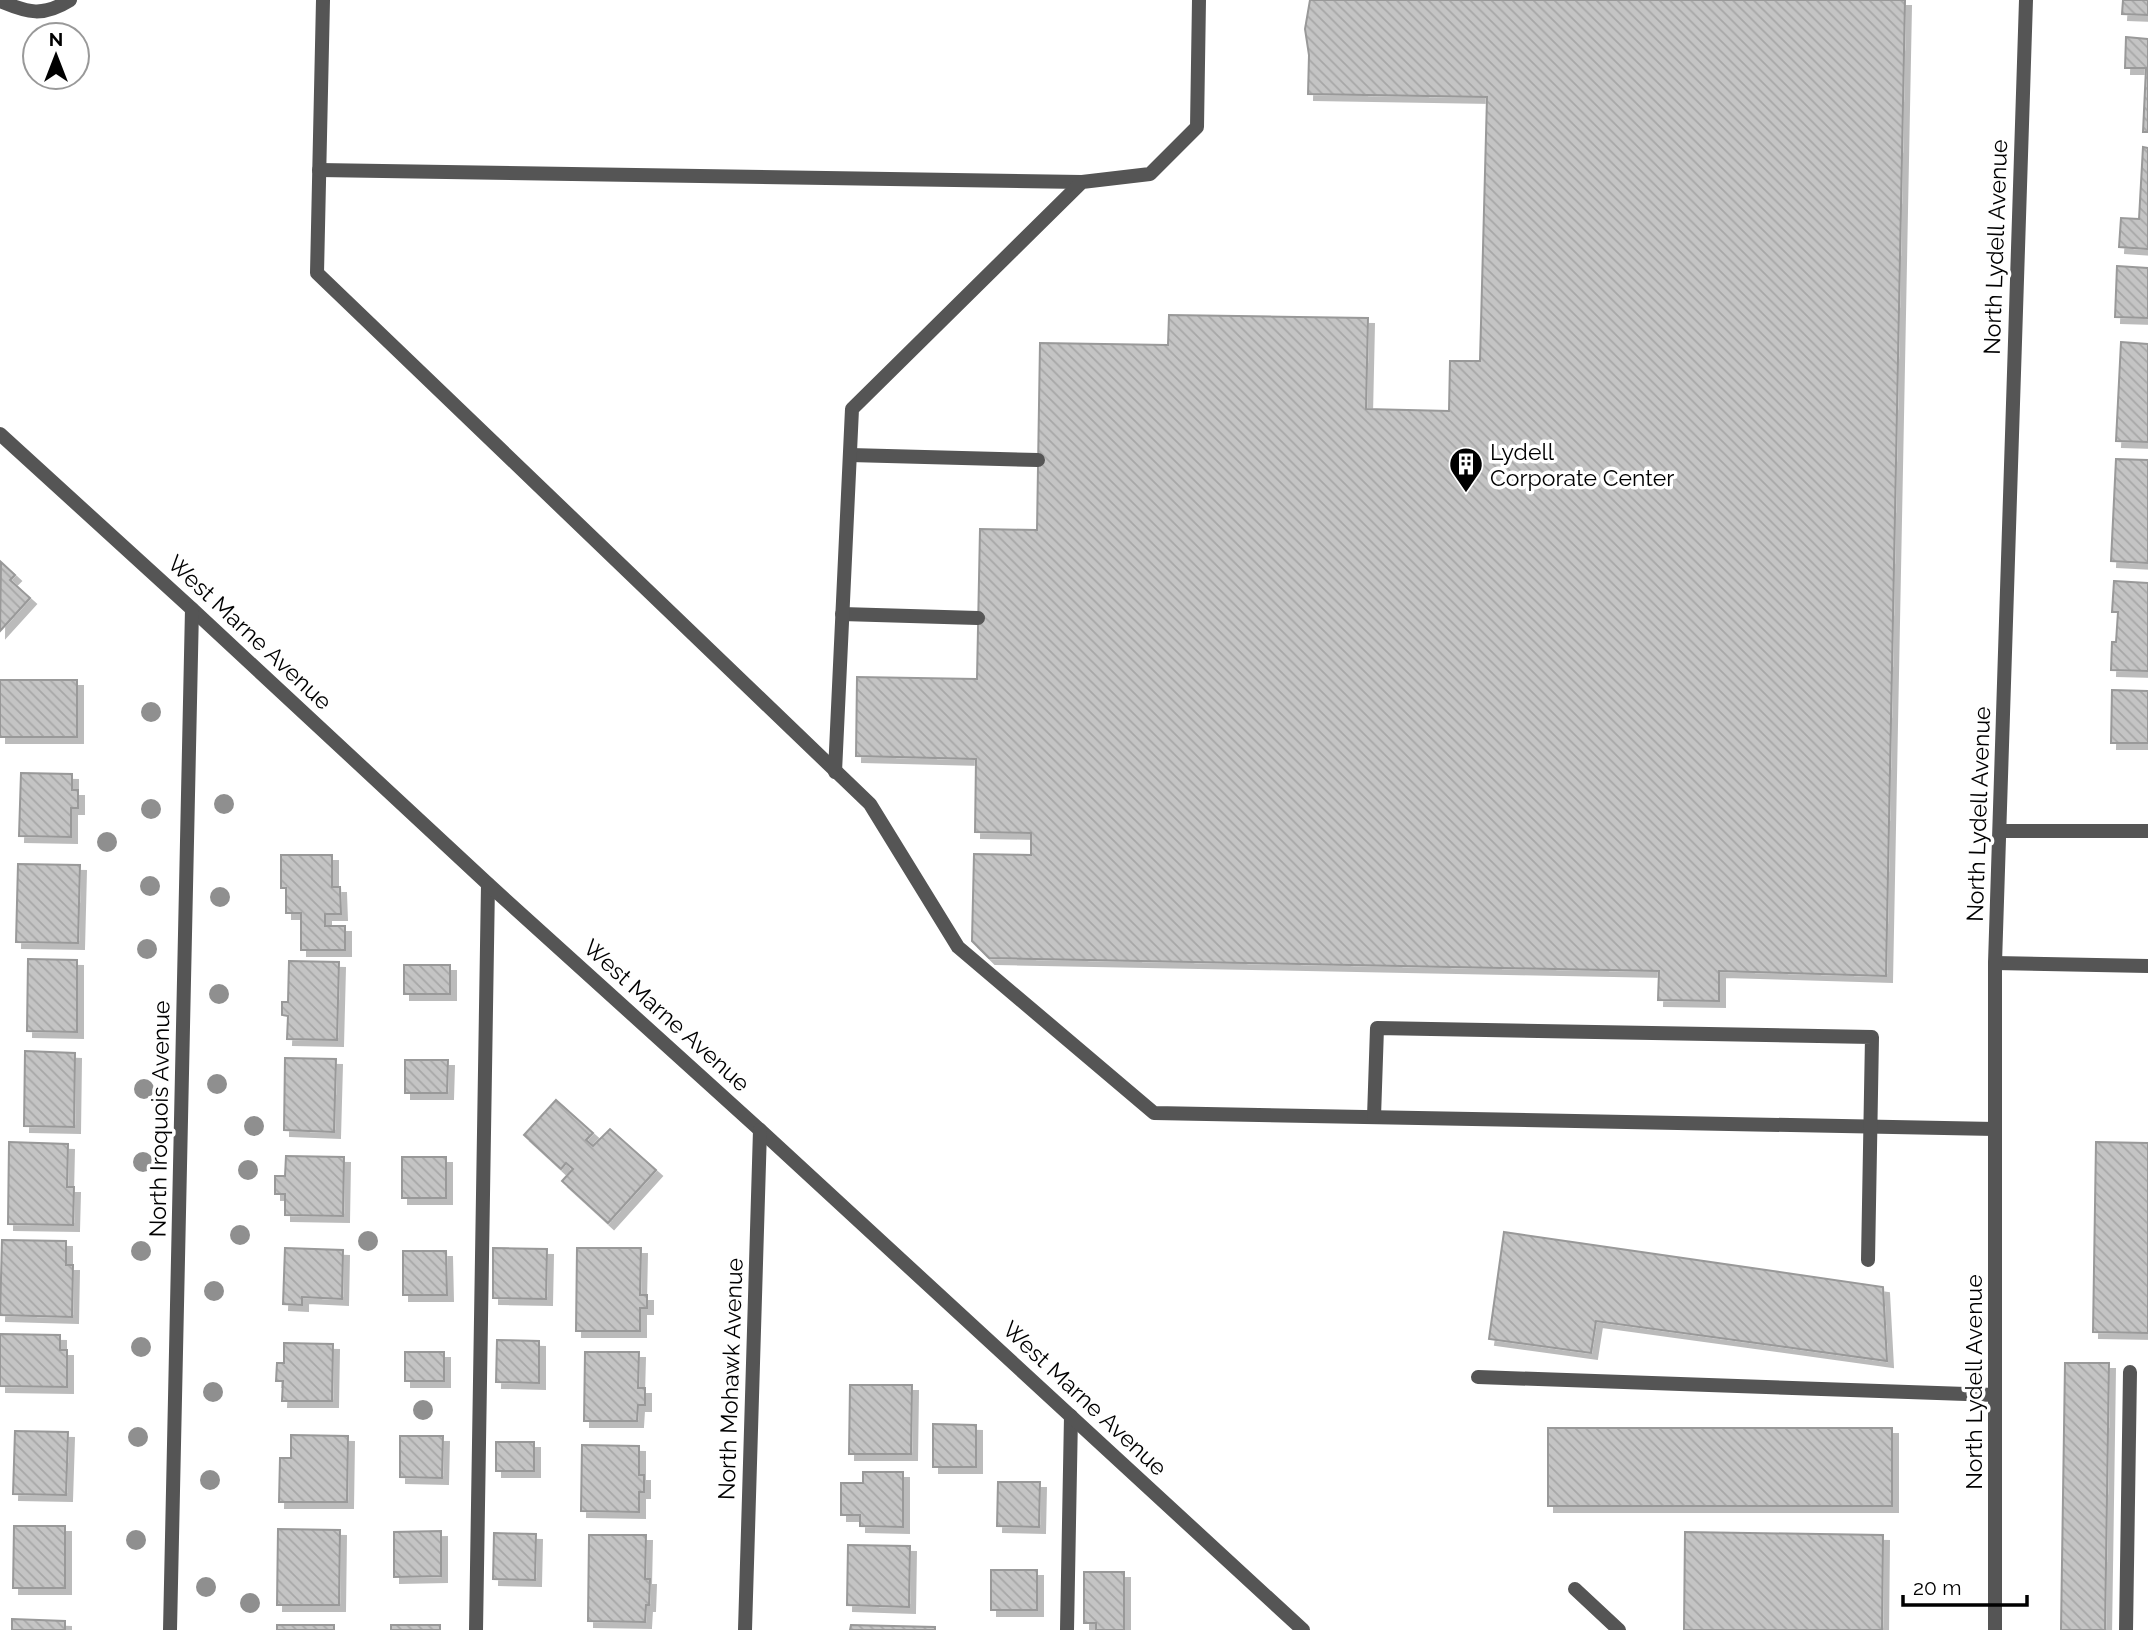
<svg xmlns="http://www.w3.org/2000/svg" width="2148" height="1630" font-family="Raleway,sans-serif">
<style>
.building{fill:url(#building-back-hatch);stroke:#999;stroke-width:2;filter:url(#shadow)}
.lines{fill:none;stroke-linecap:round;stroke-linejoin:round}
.service{stroke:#555;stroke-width:14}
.minor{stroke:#555;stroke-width:14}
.tree{fill:#8f8f8f}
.labels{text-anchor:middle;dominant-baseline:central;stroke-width:7;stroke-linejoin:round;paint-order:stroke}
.street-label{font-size:23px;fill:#000;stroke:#fff}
.poi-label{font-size:23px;fill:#000;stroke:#fff;text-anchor:start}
</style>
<defs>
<pattern id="building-back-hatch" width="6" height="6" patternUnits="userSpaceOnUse" patternTransform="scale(1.75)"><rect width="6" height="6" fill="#c4c4c4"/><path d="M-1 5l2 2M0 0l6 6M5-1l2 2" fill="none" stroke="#a7a7a7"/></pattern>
<filter id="shadow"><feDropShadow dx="6" dy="6" stdDeviation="0" flood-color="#0004"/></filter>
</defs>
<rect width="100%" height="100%" fill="#fff"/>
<g class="building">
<polygon points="1310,0 1905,0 1886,976 1719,971 1719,1001 1658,1000 1659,971 989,958 972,941 974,854 1031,855 1031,833 975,832 976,759 856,756 857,677 977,679 980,529 1037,530 1040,343 1168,345 1169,315 1368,318 1366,409 1449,411 1450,361 1480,361 1487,97 1308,94 1309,55 1305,29"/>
<polygon points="2123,0 2148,0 2148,15 2122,14"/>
<polygon points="2126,37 2148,39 2148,132 2143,132 2146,68 2125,68"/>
<polygon points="2143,147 2148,148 2148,249 2119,247 2121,218 2139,219"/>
<polygon points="2117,266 2148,268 2148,318 2115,317"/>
<polygon points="2121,342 2148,344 2148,442 2116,441"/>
<polygon points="2116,459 2148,460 2148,563 2111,561"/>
<polygon points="1,562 15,575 10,580 30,598 0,631"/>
<polygon points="2114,581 2148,583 2148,671 2111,670 2112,642 2116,642 2118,612 2112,612"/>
<rect x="0" y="680" width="77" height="57"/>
<polygon points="2112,690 2148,691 2148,743 2111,743"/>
<polygon points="21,773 72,774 72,790 78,790 78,808 71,808 71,837 19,836"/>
<polygon points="281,855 332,855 332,887 340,887 341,914 325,914 325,926 345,926 345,950 301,950 301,913 286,913 286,888 281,888"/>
<polygon points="18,864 80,865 78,943 16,942"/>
<polygon points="28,959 77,960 77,1032 27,1031"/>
<polygon points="289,961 339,962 337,1040 287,1039 288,1016 282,1015 282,1002 288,1002"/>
<rect x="404" y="965" width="46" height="29"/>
<polygon points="25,1051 75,1053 74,1127 24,1126"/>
<polygon points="285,1058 336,1059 334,1132 284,1130"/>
<polygon points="405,1060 448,1060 447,1093 405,1093"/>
<polygon points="556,1100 593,1133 586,1140 593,1146 610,1129 656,1170 608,1223 562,1181 573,1169 566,1163 561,1169 524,1135"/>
<polygon points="9,1142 68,1144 67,1187 74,1187 73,1225 8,1224"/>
<polygon points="2096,1142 2148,1143 2148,1333 2093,1332"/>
<polygon points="286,1156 344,1157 343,1216 285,1215 285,1194 275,1194 275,1176 285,1176"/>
<rect x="402" y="1157" width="44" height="41"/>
<polygon points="1504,1232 1883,1287 1887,1361 1596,1321 1591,1353 1489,1339"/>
<polygon points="2,1240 66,1241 66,1265 73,1265 72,1317 0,1315"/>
<polygon points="285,1248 343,1250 342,1299 302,1297 302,1305 283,1304"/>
<polygon points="493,1248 547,1249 546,1299 493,1298"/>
<polygon points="577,1248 641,1248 640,1295 647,1295 647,1308 640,1308 640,1331 576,1331"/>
<polygon points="403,1251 446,1251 447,1295 403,1295"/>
<polygon points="0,1334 60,1335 60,1350 67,1350 67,1387 0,1386"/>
<polygon points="497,1340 539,1341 539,1383 496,1382"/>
<polygon points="284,1343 333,1344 332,1401 282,1401 283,1381 276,1381 277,1363 284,1363"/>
<rect x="405" y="1352" width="39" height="29"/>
<polygon points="585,1352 639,1352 638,1388 645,1388 645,1405 638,1405 637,1421 584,1421"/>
<polygon points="2065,1363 2109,1363 2105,1630 2061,1630"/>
<polygon points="850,1385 912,1385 911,1454 849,1454"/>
<polygon points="933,1424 976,1425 976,1467 933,1467"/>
<rect x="1548" y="1428" width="344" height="78"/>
<polygon points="15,1431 68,1432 66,1495 13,1494"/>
<polygon points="291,1435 348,1436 347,1502 279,1502 280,1458 291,1458"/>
<polygon points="400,1436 443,1436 442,1478 400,1477"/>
<rect x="496" y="1442" width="38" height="29"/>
<polygon points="582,1445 639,1446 639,1475 644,1475 644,1492 639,1492 639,1512 581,1511"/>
<polygon points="863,1472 903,1472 903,1527 860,1526 860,1515 841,1515 841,1483 863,1483"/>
<polygon points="998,1482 1040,1482 1039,1527 997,1526"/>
<polygon points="14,1526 65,1526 65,1588 13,1588"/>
<polygon points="278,1529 340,1530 339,1605 277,1605"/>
<polygon points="441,1531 441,1576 394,1577 394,1532"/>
<polygon points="1685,1532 1883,1535 1882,1630 1684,1630"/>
<polygon points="494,1533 536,1534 535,1580 493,1579"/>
<polygon points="589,1535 646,1535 645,1579 650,1579 649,1605 646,1605 645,1622 588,1621"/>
<polygon points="848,1545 910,1546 909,1607 847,1605"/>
<rect x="991" y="1570" width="46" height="40"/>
<polygon points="1084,1572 1124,1572 1124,1630 1096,1630 1096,1623 1084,1623"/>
<polygon points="12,1619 65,1621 65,1630 12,1630"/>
<rect x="277" y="1625" width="57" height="5"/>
<rect x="391" y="1625" width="49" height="5"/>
<polygon points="851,1625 935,1627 935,1630 850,1630"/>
</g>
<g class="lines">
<g class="service">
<polyline points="323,0 317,273 870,804 958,947 1154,1113 1995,1129"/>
<path d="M0 1C28 13 43 17 70 0"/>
<polyline points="319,170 1082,182"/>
<polyline points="850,455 1038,460"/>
<polyline points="842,614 978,618"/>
<polyline points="835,772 852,409 1082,182 1150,174 1197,127 1199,0"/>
<polyline points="1995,963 2148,966"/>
<polyline points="1374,1117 1377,1028 1872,1037 1868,1260"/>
<polyline points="1478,1377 1995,1395"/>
<polyline points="1575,1589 1619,1630"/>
<polyline points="476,1630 488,884"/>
<polyline points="1067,1630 1071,1416"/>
<polyline points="2126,1630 2130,1372"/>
</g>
<g class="minor">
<polyline points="0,434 192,609 488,884 760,1130 1303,1630"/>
<polyline points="2000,831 2148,831"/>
<polyline points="170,1630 192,609"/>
<polyline points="745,1630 760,1130"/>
<polyline points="1995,1630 1995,963 2026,0"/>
</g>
</g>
<g class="tree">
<circle cx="151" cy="712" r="10"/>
<circle cx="224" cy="804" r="10"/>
<circle cx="151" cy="809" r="10"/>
<circle cx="107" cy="842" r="10"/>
<circle cx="150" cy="886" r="10"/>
<circle cx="220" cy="897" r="10"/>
<circle cx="147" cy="949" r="10"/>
<circle cx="219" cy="994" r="10"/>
<circle cx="217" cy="1084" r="10"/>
<circle cx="144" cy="1089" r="10"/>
<circle cx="254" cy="1126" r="10"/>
<circle cx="143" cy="1162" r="10"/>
<circle cx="248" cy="1170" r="10"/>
<circle cx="240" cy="1235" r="10"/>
<circle cx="368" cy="1241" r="10"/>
<circle cx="141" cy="1251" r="10"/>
<circle cx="214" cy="1291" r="10"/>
<circle cx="141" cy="1347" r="10"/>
<circle cx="213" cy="1392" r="10"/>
<circle cx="423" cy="1410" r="10"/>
<circle cx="138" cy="1437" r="10"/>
<circle cx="210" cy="1480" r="10"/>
<circle cx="136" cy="1540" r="10"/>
<circle cx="206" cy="1587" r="10"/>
<circle cx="250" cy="1603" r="10"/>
</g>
<defs>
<g id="building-pin" transform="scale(1.75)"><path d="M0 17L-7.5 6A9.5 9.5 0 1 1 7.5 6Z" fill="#000" stroke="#fff"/><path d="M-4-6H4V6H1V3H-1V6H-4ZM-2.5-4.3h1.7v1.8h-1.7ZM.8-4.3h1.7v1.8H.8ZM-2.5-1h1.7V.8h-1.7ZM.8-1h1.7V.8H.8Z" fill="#fff"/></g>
</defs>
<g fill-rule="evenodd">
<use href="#building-pin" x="1466" y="464"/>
</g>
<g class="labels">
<g class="street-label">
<text transform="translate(1995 247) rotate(-88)">North Lydell Avenue</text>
<text transform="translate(250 632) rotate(43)">West Marne Avenue</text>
<text transform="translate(1978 814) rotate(-88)">North Lydell Avenue</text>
<text transform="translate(667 1015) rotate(42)">West Marne Avenue</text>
<text transform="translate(159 1119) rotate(-89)">North Iroquois Avenue</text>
<text transform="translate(730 1379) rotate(-88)">North Mohawk Avenue</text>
<text transform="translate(1973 1382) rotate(-90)">North Lydell Avenue</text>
<text transform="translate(1085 1398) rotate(43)">West Marne Avenue</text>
</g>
<g class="poi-label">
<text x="1490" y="451">Lydell<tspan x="1490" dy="26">Corporate Center</tspan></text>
</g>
</g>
<g transform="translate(56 56)"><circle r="33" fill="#ffffff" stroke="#999999" stroke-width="2"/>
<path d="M0-5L12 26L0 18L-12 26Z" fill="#000000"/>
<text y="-10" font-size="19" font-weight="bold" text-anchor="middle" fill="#000000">N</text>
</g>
<path d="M1903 1595v10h124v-10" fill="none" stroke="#000000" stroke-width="3.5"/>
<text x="1913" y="1595" font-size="21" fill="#000000" stroke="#ffffff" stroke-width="5" paint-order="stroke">20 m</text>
</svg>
